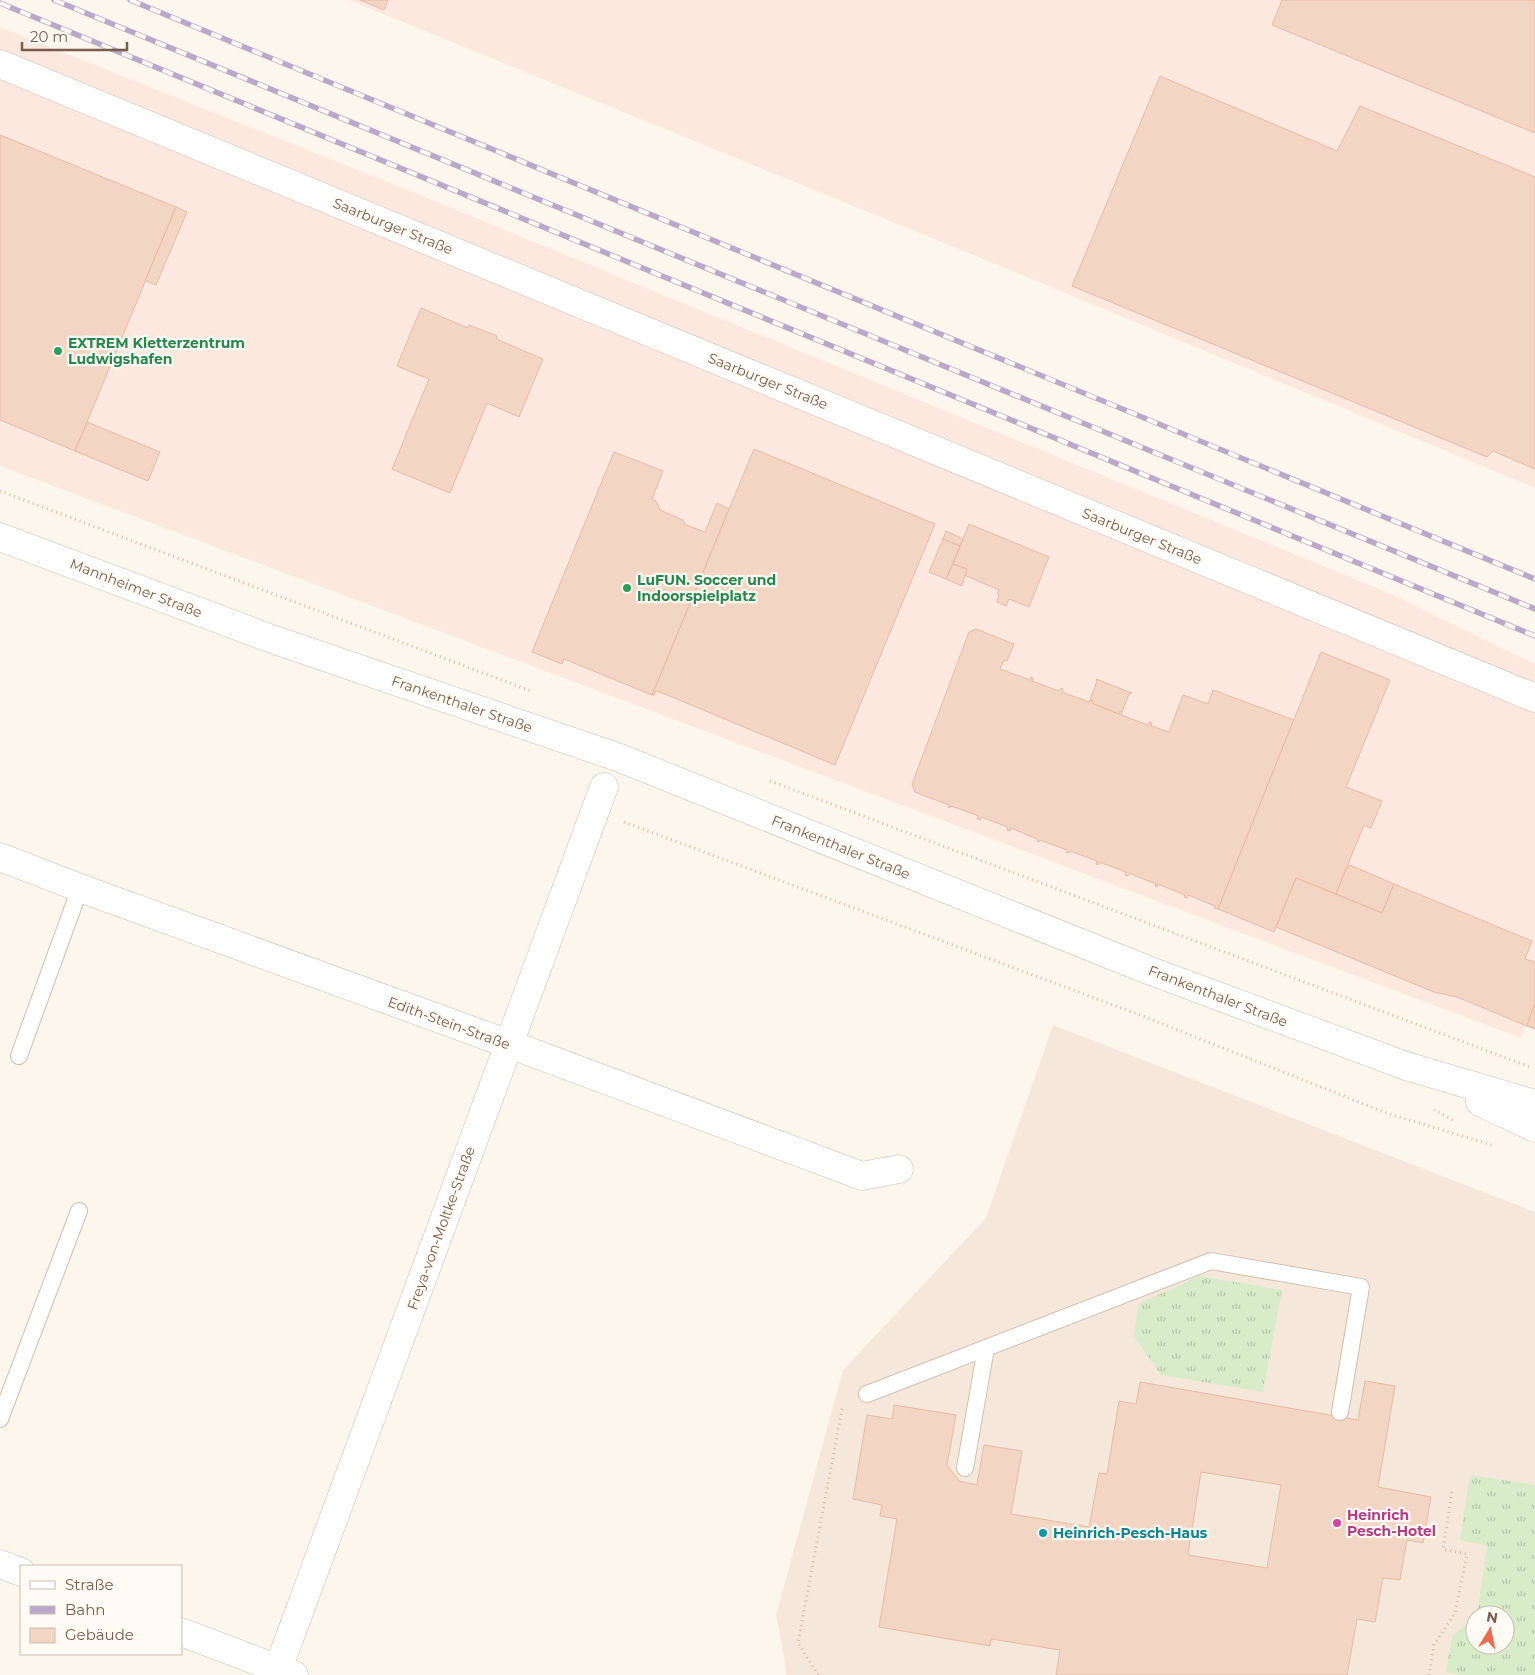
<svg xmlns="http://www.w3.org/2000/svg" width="1535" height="1675" font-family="Montserrat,sans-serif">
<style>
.residential{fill:#f5e8da;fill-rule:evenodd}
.commercial{fill:#fde8e0}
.grass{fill:url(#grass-tufts)}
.building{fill:#f3d5c3;stroke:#e6bba3;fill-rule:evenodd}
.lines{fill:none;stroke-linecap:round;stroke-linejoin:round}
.service-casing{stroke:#d1beb0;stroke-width:18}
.minor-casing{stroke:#d1beb0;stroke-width:29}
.tertiary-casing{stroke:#d1beb0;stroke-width:29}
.path{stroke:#d9b8a5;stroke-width:3;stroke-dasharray:1 4;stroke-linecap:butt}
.service{stroke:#fff;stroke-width:16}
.minor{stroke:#fff;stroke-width:28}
.tertiary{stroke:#fff;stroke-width:28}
.rail-casing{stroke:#b9a8c9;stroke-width:5.5}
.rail{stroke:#fffaf3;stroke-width:4;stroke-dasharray:11;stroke-linecap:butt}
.leisure-dot{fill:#2e9e5b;stroke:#fffaf3;stroke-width:2}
.hotel-dot{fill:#d1479c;stroke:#fffaf3;stroke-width:2}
.culture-dot{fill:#0f9aa8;stroke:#fffaf3;stroke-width:2}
.labels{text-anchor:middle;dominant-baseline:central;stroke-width:4.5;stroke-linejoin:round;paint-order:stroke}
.street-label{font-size:14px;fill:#7a5c4d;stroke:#fffaf3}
.leisure-label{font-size:14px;font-weight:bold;fill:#27864d;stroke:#fffaf3;text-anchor:start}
.hotel-label{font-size:14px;font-weight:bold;fill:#b23c85;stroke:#fffaf3;text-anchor:start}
.culture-label{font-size:14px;font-weight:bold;fill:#0d838f;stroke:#fffaf3;text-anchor:start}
</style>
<defs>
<pattern id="grass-tufts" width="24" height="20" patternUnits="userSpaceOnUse" patternTransform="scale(1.25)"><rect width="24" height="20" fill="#d8ecc9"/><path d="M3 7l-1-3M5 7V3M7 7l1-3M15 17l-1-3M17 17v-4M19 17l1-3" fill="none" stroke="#b4c2a5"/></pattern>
</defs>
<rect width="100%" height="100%" fill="#fdf6ec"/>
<path class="residential" d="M1053 1025 1535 1212V1675H786L784 1656 776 1615 843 1370 986 1218ZM1475 1615H1505V1645H1475Z"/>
<g class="commercial">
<polygon points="349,0 1535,0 1535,488 1015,272"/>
<polygon points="0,27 410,191 1384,591 1535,664 1535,1002 1521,1038 0,466"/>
</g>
<g class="grass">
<polygon points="1199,1276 1282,1290 1263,1392 1161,1375 1134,1336 1138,1304"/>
<polygon points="1470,1475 1535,1485 1535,1675 1462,1675 1446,1672 1452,1636 1475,1617 1475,1645 1505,1645 1505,1615 1477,1615 1487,1546 1460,1540"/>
</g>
<g class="building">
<polygon points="360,0 388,0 384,10"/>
<polygon points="1282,0 1535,0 1535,133 1272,25"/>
<polygon points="1160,76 1337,151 1360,106 1535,177 1535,469 1493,451 1487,457 1072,286"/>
<polygon points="0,135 176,207 75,451 0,420"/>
<polygon points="176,207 187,212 156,285 145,281"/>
<polygon points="421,308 468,328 469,325 497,336 496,339 543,359 519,417 487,403 450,493 392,469 429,379 397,366"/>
<polygon points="87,422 160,452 148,481 75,451"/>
<polygon points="754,449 935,524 835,765 660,692 656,691 654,695 652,695"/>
<polygon points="614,452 663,471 652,499 656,501 660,510 683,520 686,525 705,532 717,503 729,509 652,695 564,659 562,664 532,652"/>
<polygon points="969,524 1049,557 1029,607 1009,599 1006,606 997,602 999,595 997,594 999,590 964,575 967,569 953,564"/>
<polygon points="946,531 963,539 960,546 943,539"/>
<polygon points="943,539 960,546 946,579 929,572"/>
<polygon points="953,564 967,569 962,586 946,579"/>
<polygon points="976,629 1014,644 1007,661 1004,660 1000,669 1030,680 1031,677 1033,678 1032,681 1059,691 1061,688 1063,689 1062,692 1089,702 1090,700 1093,701 1092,703 1119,714 1120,711 1122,712 1121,715 1148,725 1149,722 1152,723 1151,726 1169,732 1183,695 1208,704 1213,690 1294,720 1218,909 1214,908 1215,906 1188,895 1187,898 1184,897 1185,895 1158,884 1157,887 1155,886 1156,884 1129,873 1128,876 1125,875 1126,872 1099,862 1098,865 1096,864 1097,861 1070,851 1069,853 1066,852 1067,850 1040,840 1039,842 1037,841 1037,839 1011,828 1010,831 1007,830 1008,827 981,817 980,820 977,819 979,816 951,806 950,808 948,807 949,805 915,792 912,784 969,632"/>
<polygon points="1321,652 1390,680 1346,787 1382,801 1371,828 1364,825 1336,894 1296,878 1274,932 1218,909"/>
<polygon points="1096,679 1132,693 1129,694 1122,712 1120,711 1119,714 1092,703 1093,701 1090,700 1097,681"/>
<polygon points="1350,865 1394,884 1382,913 1336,894 1345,871"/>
<polygon points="1296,878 1382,913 1394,884 1532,941 1525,959 1535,962 1535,1003 1527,1026 1457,997 1434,992 1276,927"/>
<polygon points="1535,1003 1535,1029 1527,1026"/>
<path d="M1365 1381 1395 1386 1378 1487 1431 1497 1423 1543 1407 1540 1400 1580 1383 1578 1375 1622 1357 1619 1347 1675H1056L1060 1650 991 1639 990 1646 879 1627 897 1519 880 1516 882 1505 853 1499 867 1415 892 1419 894 1405 956 1415 947 1465 959 1481 977 1485 984 1445 1022 1451 1011 1514 1089 1527 1099 1473 1107 1474 1119 1401 1136 1404 1140 1382 1358 1420ZM1201 1472 1281 1485 1267 1568 1188 1555Z"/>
</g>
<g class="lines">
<g class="service-casing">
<g id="service">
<polyline points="19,1056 80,888"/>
<polyline points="867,1394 1211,1261 1361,1287 1340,1412"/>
<polyline points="0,1419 79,1211"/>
<polyline points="965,1468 986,1348"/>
</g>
</g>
<g class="minor-casing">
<g id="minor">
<polyline points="0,64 1535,698"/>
<polyline points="0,857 80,888 509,1044 862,1176 899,1169"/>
<polyline points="0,1564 21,1572"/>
<polyline points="181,1632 294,1675"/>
<polyline points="278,1669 604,787"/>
</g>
</g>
<g class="tertiary-casing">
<g id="tertiary">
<polyline points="0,537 272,639 620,758 1148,970 1406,1066 1535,1104"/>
<polyline points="1480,1102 1535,1128"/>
</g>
</g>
<g class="path">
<polyline points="0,491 531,691"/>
<polyline points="770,781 1530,1067"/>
<polyline points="624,822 1140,1015 1389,1114 1492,1145"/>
<polyline points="1434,1110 1453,1120"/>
<polyline points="818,1675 798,1643 842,1409 845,1407"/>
<polyline points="1429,1675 1434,1645 1455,1613 1467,1554 1443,1549 1452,1491"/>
</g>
<use href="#service" class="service"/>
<use href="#minor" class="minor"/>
<use href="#tertiary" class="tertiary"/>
<g class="rail-casing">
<g id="rail">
<polyline points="54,0 1535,609"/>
<polyline points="130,0 1535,579"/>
<polyline points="0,3 1535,636"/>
</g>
</g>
<use href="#rail" class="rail"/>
</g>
<g class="leisure-dot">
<circle cx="58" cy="351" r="5"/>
<circle cx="627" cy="588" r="5"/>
</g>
<circle class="hotel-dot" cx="1337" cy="1523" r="5"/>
<circle class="culture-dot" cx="1043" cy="1533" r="5"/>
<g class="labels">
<g class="street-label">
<text transform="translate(393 226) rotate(22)">Saarburger Straße</text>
<text transform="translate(768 381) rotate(22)">Saarburger Straße</text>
<text transform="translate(1142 536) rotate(22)">Saarburger Straße</text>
<text transform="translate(136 588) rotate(21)">Mannheimer Straße</text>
<text transform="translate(462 704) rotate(19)">Frankenthaler Straße</text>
<text transform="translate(841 847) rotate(22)">Frankenthaler Straße</text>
<text transform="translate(1218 996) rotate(21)">Frankenthaler Straße</text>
<text transform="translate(449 1023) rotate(20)">Edith-Stein-Straße</text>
<text transform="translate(441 1228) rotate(-70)">Freya-von-Moltke-Straße</text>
</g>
<g class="leisure-label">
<text x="68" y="343">EXTREM Kletterzentrum<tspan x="68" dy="16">Ludwigshafen</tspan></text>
<text x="637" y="580">LuFUN. Soccer und<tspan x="637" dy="16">Indoorspielplatz</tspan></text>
</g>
<g class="hotel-label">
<text x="1347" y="1515">Heinrich<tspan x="1347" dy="16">Pesch-Hotel</tspan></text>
</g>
<g class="culture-label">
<text x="1053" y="1533">Heinrich-Pesch-Haus</text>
</g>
</g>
<rect x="20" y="1565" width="162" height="90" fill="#fffaf3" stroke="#cabbb1"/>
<rect x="30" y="1581" width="25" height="8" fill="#ffffff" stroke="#cabbb1"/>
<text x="65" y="1590" font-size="15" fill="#7a5c4d">Straße</text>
<rect x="30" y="1606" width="25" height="8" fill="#b9a8c9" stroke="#cabbb1"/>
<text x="65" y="1615" font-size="15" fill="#7a5c4d">Bahn</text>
<rect x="30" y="1628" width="25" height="15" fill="#f3d5c3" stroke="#cabbb1"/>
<text x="65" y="1640" font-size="15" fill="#7a5c4d">Gebäude</text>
<g transform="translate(1490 1630) rotate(10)"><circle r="24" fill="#fffaf3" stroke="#cabbb1"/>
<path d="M0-4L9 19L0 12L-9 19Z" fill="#e76f51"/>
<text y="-8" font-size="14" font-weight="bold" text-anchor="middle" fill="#7a5c4d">N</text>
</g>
<path d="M22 42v8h105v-8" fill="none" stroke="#7a5c4d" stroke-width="2.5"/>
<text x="30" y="42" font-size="15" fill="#7a5c4d" stroke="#fffaf3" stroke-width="4" paint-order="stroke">20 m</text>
</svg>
